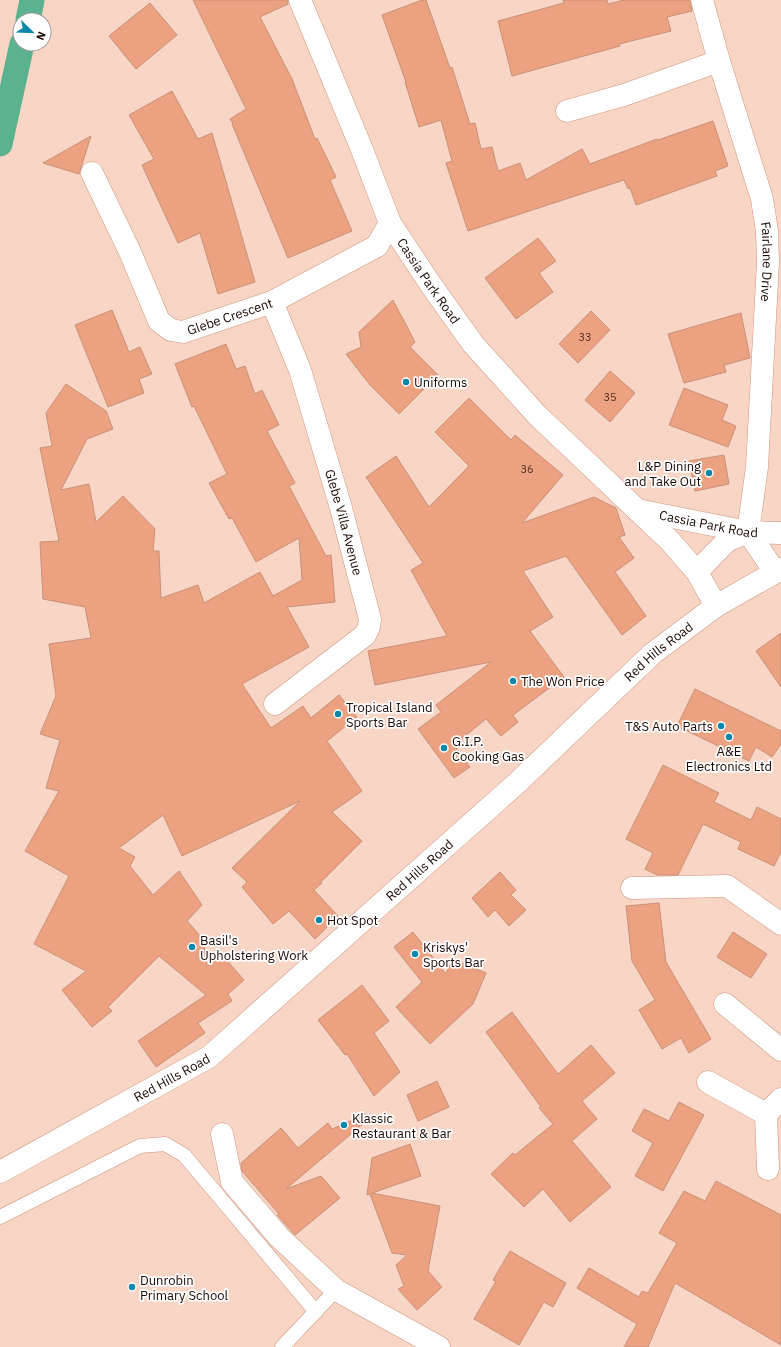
<svg xmlns="http://www.w3.org/2000/svg" width="781" height="1347" font-family="'IBM Plex Sans',sans-serif">
<style>
.lines{fill:none;stroke-linecap:round;stroke-linejoin:round}
.canal{stroke:#5bb28e;stroke-width:25}
.building{fill:#eca180;stroke:#c89178}
.lane-casing{stroke:#cc957c;stroke-width:15}
.street-casing{stroke:#cc957c;stroke-width:23}
.secondary-casing{stroke:#cc957c;stroke-width:23}
.lane{stroke:#fff;stroke-width:14}
.street{stroke:#fff;stroke-width:22}
.secondary{stroke:#fff;stroke-width:22}
.poi-dot{fill:#0987aa;stroke:#fff;stroke-width:1.5}
.labels{text-anchor:middle;dominant-baseline:central;stroke-width:3.5;stroke-linejoin:round;paint-order:stroke}
.number-label{font-size:11px;fill:#502f22}
.street-label{font-size:13px;fill:#1c0902;stroke:#fff}
.poi-label{font-size:13px;fill:#1c0902;stroke:#fff;text-anchor:start}
</style>
<rect width="100%" height="100%" fill="#f9d5c6"/>
<g class="lines">
<g class="canal">
<polyline points="28,20 32,0"/>
<polyline points="0,144 22,44"/>
</g>
</g>
<g class="building">
<polygon points="193,0 288,0 288,4 260,17 292,79 315,139 317,138 336,177 330,180 352,231 288,258 232,124 233,123 230,119 246,109"/>
<polygon points="422,0 426,0 450,68 452,67 470,124 475,123 481,149 492,147 498,171 520,163 526,180 582,149 590,164 657,139 658,140 713,121 728,166 715,171 717,176 636,205 630,188 628,189 624,180 468,231 446,163 452,161 441,120 419,127 405,82 406,82 382,15"/>
<polygon points="563,0 607,0 608,4 624,0 690,0 692,11 667,17 671,31 619,44 620,46 512,76 498,21 564,3"/>
<polygon points="150,3 177,35 136,69 109,36"/>
<polygon points="172,91 198,139 212,133 255,282 218,294 200,233 178,243 142,165 154,159 129,115"/>
<polygon points="91,136 79,174 43,163"/>
<polygon points="538,238 556,261 539,273 553,292 516,319 485,278"/>
<polygon points="393,300 415,342 410,347 438,375 399,414 370,385 346,354 361,347 359,332"/>
<polygon points="112,310 129,352 140,347 152,374 139,379 144,393 108,407 75,325"/>
<polygon points="591,311 610,330 578,363 559,344"/>
<polygon points="741,313 750,358 724,365 726,372 684,383 668,334"/>
<polygon points="226,344 236,369 245,366 255,394 262,390 279,425 267,431 295,483 289,486 326,556 331,555 335,602 287,607 309,647 242,684 271,728 303,706 311,718 339,695 357,717 327,741 362,791 332,812 362,841 321,882 322,883 314,890 338,916 315,939 289,911 273,924 242,887 247,882 232,868 300,801 182,856 163,815 119,848 135,857 130,866 153,895 179,871 202,905 187,921 203,939 207,966 222,955 244,980 228,994 232,1001 198,1023 205,1033 156,1067 138,1041 206,995 159,956 108,1007 112,1011 92,1027 62,990 86,971 34,944 69,876 25,851 59,791 46,788 60,740 40,734 56,696 49,644 91,638 85,607 43,599 40,542 59,541 40,448 52,446 46,413 66,384 106,411 113,429 87,439 61,490 89,484 96,522 123,496 155,529 153,551 159,551 161,598 198,585 204,603 260,572 273,596 302,580 299,538 256,562 232,518 229,519 209,483 227,474 194,406 192,407 175,364"/>
<polygon points="610,371 635,393 610,422 585,400"/>
<polygon points="684,388 728,405 722,420 736,426 728,447 669,425"/>
<polygon points="469,398 511,440 515,435 563,475 522,523 594,497 616,508 625,535 619,537 634,558 615,572 646,616 622,635 566,556 523,571 553,617 530,631 564,677 513,715 518,722 501,736 486,719 454,745 470,767 454,778 418,729 441,712 436,705 491,662 375,685 368,651 447,636 411,570 423,563 366,477 396,456 429,507 469,466 435,432"/>
<polygon points="724,455 729,484 695,491 689,461"/>
<polygon points="781,633 781,687 756,651"/>
<polygon points="695,689 781,731 781,744 772,757 756,747 749,761 677,726"/>
<polygon points="663,765 719,793 714,802 751,820 757,807 781,819 781,852 774,866 738,849 741,842 703,824 678,875 657,875 645,869 653,853 626,839"/>
<polygon points="500,872 516,890 511,895 526,910 509,926 495,910 488,917 472,898"/>
<polygon points="659,903 666,962 711,1039 689,1053 681,1038 662,1049 639,1010 655,1000 632,961 626,906"/>
<polygon points="413,932 446,974 452,959 486,973 473,1004 430,1044 396,1007 422,982 394,947"/>
<polygon points="733,932 767,954 751,978 717,957"/>
<polygon points="362,985 389,1021 374,1033 400,1072 374,1096 347,1054 345,1055 318,1020"/>
<polygon points="512,1012 558,1074 591,1045 615,1073 582,1101 597,1119 572,1141 611,1187 570,1222 543,1189 524,1207 491,1174 513,1153 515,1155 553,1124 539,1108 541,1107 486,1032"/>
<polygon points="437,1081 449,1107 418,1121 407,1095"/>
<polygon points="679,1102 704,1115 663,1191 635,1176 653,1143 632,1131 644,1109 669,1121"/>
<polygon points="366,1114 370,1118 286,1189 321,1176 340,1198 295,1235 277,1215 279,1214 242,1171 241,1163 281,1128 298,1148 328,1123 332,1129"/>
<polygon points="410,1144 421,1176 372,1193 440,1206 428,1271 442,1287 417,1310 398,1289 404,1286 396,1265 407,1255 392,1253 370,1194 367,1195 372,1158"/>
<polygon points="716,1181 781,1215 781,1345 675,1283 648,1347 624,1347 637,1324 577,1288 589,1268 639,1297 642,1291 648,1293 677,1243 659,1233 684,1191 705,1201"/>
<polygon points="510,1251 566,1283 553,1307 544,1302 519,1345 474,1319 496,1281 493,1280"/>
</g>
<g class="lines">
<g class="lane-casing">
<g id="lane">
<polyline points="0,1217 140,1146 165,1144 184,1155 316,1312"/>
<polyline points="282,1347 336,1290"/>
</g>
</g>
<g class="street-casing">
<g id="street">
<path id="s1" d="M702 0 719 61 762 199 767 231 768 262 757 467 748 532"/>
<polyline points="567,111 624,95 719,61"/>
<path id="s2" d="M92 173 130 252 159 321 171 330 183 332 272 302 377 246 390 223"/>
<path id="s3" d="M272 302 300 370 341 508 370 619 369 627 365 635 275 704"/>
<polyline points="632,888 727,886 781,924"/>
<polyline points="725,1004 781,1050"/>
<polyline points="708,1082 766,1114"/>
<polyline points="222,1134 232,1182 279,1237 336,1290 439,1347"/>
<polyline points="768,1169 766,1114 781,1099"/>
</g>
</g>
<g class="secondary-casing">
<g id="secondary">
<path id="s4" d="M300 0 363 152 390 223 431 285 473 344 537 415 670 541 697 572 716 606"/>
<path id="s5" d="M637 510 748 532 781 533"/>
<polyline points="697,572 714,554 727,541 748,532 775,572"/>
<path id="s6" d="M0 1172 209 1057 517 783 652 654 716 606 781 569"/>
</g>
</g>
<use href="#lane" class="lane"/>
<use href="#street" class="street"/>
<use href="#secondary" class="secondary"/>
</g>
<g class="poi-dot">
<circle cx="406" cy="382" r="4"/>
<circle cx="709" cy="473" r="4"/>
<circle cx="513" cy="681" r="4"/>
<circle cx="338" cy="714" r="4"/>
<circle cx="721" cy="726" r="4"/>
<circle cx="729" cy="737" r="4"/>
<circle cx="444" cy="748" r="4"/>
<circle cx="319" cy="920" r="4"/>
<circle cx="192" cy="947" r="4"/>
<circle cx="415" cy="954" r="4"/>
<circle cx="344" cy="1125" r="4"/>
<circle cx="132" cy="1287" r="4"/>
</g>
<g class="labels">
<g class="number-label">
<text x="585" y="337">33</text>
<text x="610" y="397">35</text>
<text x="527" y="469">36</text>
</g>
<g class="street-label">
<text stroke="none"><textPath href="#s1" startOffset="271">Fairlane Drive</textPath></text>
<text stroke="none"><textPath href="#s4" startOffset="310">Cassia Park Road</textPath></text>
<text stroke="none"><textPath href="#s2" startOffset="239">Glebe Crescent</textPath></text>
<text stroke="none"><textPath href="#s3" startOffset="232">Glebe Villa Avenue</textPath></text>
<text stroke="none"><textPath href="#s5" startOffset="73">Cassia Park Road</textPath></text>
<text stroke="none"><textPath href="#s6" startOffset="844">Red Hills Road</textPath></text>
<text stroke="none"><textPath href="#s6" startOffset="520">Red Hills Road</textPath></text>
<text stroke="none"><textPath href="#s6" startOffset="196">Red Hills Road</textPath></text>
</g>
<g class="poi-label">
<text x="414" y="382">Uniforms</text>
<text x="701" y="466" text-anchor="end">L&amp;P Dining<tspan x="701" dy="15">and Take Out</tspan></text>
<text x="521" y="681">The Won Price</text>
<text x="346" y="707">Tropical Island<tspan x="346" dy="15">Sports Bar</tspan></text>
<text x="713" y="726" text-anchor="end">T&amp;S Auto Parts</text>
<text x="452" y="741">G.I.P.<tspan x="452" dy="15">Cooking Gas</tspan></text>
<text x="729" y="751" text-anchor="middle">A&amp;E<tspan x="729" dy="15">Electronics Ltd</tspan></text>
<text x="327" y="920">Hot Spot</text>
<text x="200" y="940">Basil's<tspan x="200" dy="15">Upholstering Work</tspan></text>
<text x="423" y="947">Kriskys'<tspan x="423" dy="15">Sports Bar</tspan></text>
<text x="352" y="1118">Klassic<tspan x="352" dy="15">Restaurant &amp; Bar</tspan></text>
<text x="140" y="1280">Dunrobin<tspan x="140" dy="15">Primary School</tspan></text>
</g>
</g>
<g transform="translate(32 32) rotate(113)"><circle r="19" fill="#ffffff" stroke="#a49d9a"/>
<path d="M0-3L7 15L0 10L-7 15Z" fill="#0987aa"/>
<text y="-6" font-size="11" font-weight="bold" text-anchor="middle" fill="#1c0902">N</text>
</g>
</svg>
